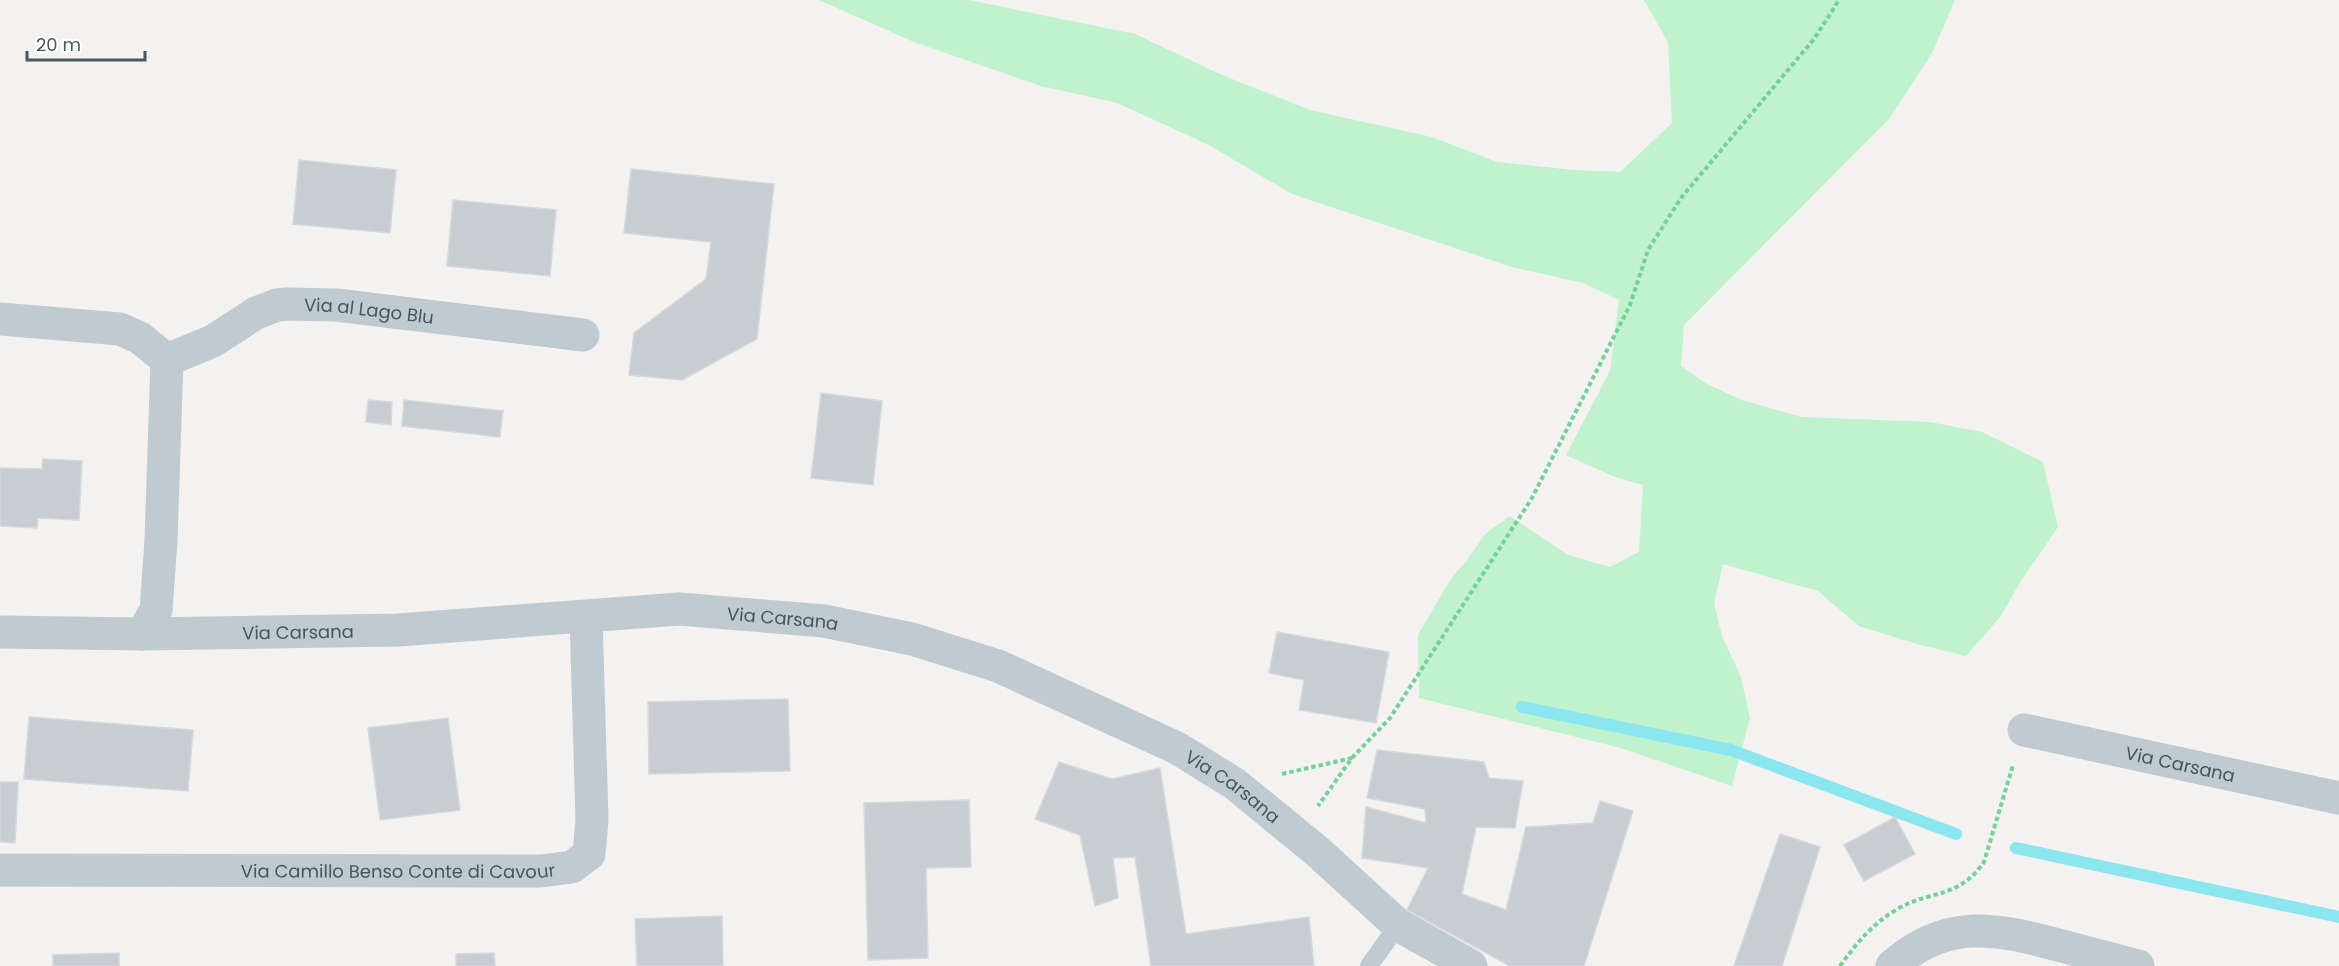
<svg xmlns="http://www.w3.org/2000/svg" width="2339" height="966" font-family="Poppins,sans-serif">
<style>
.green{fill:#bff2cd}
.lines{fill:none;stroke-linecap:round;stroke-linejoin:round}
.stream{stroke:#8be6f0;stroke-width:12}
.building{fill:#c8cdd1;stroke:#d5d8dd;stroke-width:1.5}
.path{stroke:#75d19a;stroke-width:4;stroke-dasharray:4.5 3;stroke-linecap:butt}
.service{stroke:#bfcad1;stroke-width:18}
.minor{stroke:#bfcad1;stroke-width:33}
.labels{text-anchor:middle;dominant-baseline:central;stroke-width:6;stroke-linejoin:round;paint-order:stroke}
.street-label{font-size:18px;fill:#485760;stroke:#fff}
</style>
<rect width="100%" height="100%" fill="#f4f1f1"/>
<polygon class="green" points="819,0 969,0 1135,34 1222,75 1310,110 1432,137 1497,162 1573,170 1620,172 1672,123 1668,42 1644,0 1955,0 1932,53 1890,118 1684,325 1681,366 1705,383 1739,399 1801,417 1930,422 1982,432 2043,462 2058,527 2021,581 2000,617 1966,656 1917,644 1859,626 1818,591 1723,564 1714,603 1722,636 1741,677 1750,718 1732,786 1621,748 1419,698 1418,635 1450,580 1468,559 1485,534 1510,516 1568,555 1610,567 1639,552 1643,485 1615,477 1566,455 1610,371 1619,300 1583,283 1512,267 1292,194 1207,144 1117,103 1041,86 914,42"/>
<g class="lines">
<g class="stream">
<polyline points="1522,707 1731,750 1956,834"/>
<polyline points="2016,848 2339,917"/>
</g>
</g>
<g class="building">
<polygon points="299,160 396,170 390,233 293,224"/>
<polygon points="631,169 774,184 757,339 682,380 629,375 634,333 706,279 711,242 624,233"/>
<polygon points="453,200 556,210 550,276 447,266"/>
<polygon points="821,393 882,401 873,485 811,478"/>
<polygon points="368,400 392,402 391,425 366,422"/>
<polygon points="404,400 503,411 500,437 402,426"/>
<polygon points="43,459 82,461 79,520 38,518 37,528 0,526 0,468 42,469"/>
<polygon points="1277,632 1389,652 1376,723 1299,710 1304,680 1269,673"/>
<polygon points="788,699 790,771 649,774 648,702"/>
<polygon points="29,717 193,730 188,791 24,779"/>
<polygon points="448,718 460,810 380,820 368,728"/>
<polygon points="1377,750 1484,762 1489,778 1523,781 1515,828 1476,827 1462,894 1506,910 1526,827 1593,823 1600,801 1633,811 1584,966 1510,966 1407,910 1428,868 1362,858 1366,807 1426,823 1425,809 1367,798"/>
<polygon points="1059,762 1112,779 1160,768 1186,934 1309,917 1314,966 1151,966 1135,857 1113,858 1118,898 1095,906 1080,835 1035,819"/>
<polygon points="0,782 18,782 15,843 0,842"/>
<polygon points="969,800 971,867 926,868 928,958 868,960 864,803"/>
<polygon points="1895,817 1915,854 1864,881 1844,845"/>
<polygon points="1780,834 1820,847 1782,966 1734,966"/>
<polygon points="722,916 723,966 637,966 635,919"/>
<polygon points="119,953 119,966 53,966 53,955"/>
<polygon points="494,953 495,966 456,966 456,954"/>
</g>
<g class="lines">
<g class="path">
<polyline points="1352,758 1390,718 1532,498 1630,305 1648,250 1681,198 1814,39 1839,0"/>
<polyline points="1282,774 1352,758 1318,806"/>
<path d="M1840 966C1856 944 1872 924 1896 910 1930 889 1958 900 1984 862L2013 765"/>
</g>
<polyline class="service" points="1369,966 1398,925"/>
<g class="minor">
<polyline points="0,319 120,329 140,338 167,360"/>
<path id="s1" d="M0 632 142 634 398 630 679 609 824 621 912 639 998 666 1177 748 1235 784 1318 852 1398 925 1471 966"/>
<path id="s2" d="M142 634 156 610 161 541 167 360 213 341 256 313 277 305 288 304 336 305 583 335"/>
<path id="s3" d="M2024 730 2339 798"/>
<path id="s4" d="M0 870 540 871 572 867 589 854 592 820 586 617"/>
<path d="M1892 966C1946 918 1994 928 2058 945 2084 952 2111 959 2138 966"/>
</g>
</g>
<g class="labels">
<g class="street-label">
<text stroke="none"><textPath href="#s2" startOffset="494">Via al Lago Blu</textPath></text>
<text stroke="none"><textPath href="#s1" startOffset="784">Via Carsana</textPath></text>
<text stroke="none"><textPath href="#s1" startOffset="298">Via Carsana</textPath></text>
<text stroke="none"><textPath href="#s3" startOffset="160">Via Carsana</textPath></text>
<text stroke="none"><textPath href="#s1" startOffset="1270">Via Carsana</textPath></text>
<text stroke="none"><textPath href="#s4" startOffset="398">Via Camillo Benso Conte di Cavour</textPath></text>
</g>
</g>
<path d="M27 51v9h118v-9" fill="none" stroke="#485760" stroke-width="3"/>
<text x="36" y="51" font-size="18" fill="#485760" stroke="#ffffff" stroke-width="4.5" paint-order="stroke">20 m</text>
</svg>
